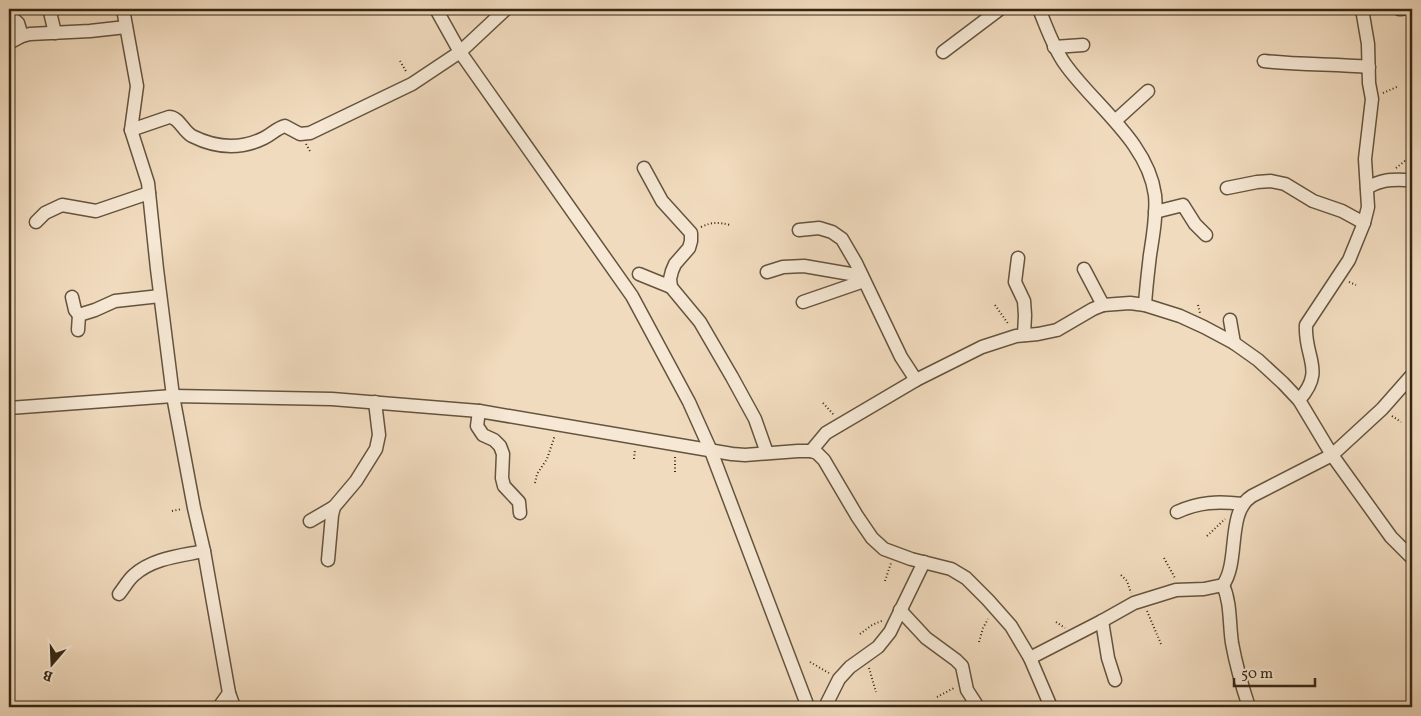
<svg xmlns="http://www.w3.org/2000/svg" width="1421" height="716" font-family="Vollkorn,serif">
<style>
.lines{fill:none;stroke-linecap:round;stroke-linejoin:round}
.minor-casing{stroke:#64543e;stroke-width:15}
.path{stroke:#352714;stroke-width:2;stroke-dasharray:1 2.5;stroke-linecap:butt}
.minor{stroke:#f6e8d5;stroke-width:12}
</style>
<rect width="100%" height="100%" fill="#f1dbbe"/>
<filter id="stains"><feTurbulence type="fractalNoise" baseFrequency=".004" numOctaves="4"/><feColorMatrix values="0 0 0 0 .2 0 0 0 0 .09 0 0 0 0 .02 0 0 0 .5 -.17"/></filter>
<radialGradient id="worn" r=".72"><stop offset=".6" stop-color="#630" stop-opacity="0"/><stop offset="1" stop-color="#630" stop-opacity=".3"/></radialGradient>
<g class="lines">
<g class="minor-casing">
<g id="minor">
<polyline points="123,9 137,86 131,130 148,183 157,269 173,396 194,508 204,551 229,693 234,707"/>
<polyline points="436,9 460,52 632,296 689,402 711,451 808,707"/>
<path d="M1039 9C1047 28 1053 47 1065 64 1094 105 1148 142 1155 195 1157 214 1153 236 1150 255 1148 272 1146 288 1145 305"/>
<polyline points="1399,9 1402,9"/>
<polyline points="50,12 55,33"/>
<polyline points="9,15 18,23 22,36"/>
<polyline points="9,43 22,36 30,34 90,31 126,27"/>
<polyline points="1054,47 1083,45"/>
<polyline points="943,52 1000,9"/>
<path d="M1264 61C1299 65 1334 64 1369 67"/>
<polyline points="1115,121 1148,91"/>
<path d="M131 130 169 117C179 117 183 131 192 136 216 148 240 150 264 138 272 134 277 128 285 126L300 134 310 133 412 84 460 52 506 9"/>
<polyline points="644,168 662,201 691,233 691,241 689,248 675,264 672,271 670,279 671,287 700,322 732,377 755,419 767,453"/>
<polyline points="1227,188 1257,182 1271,181 1285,184 1313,201 1342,211 1364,223"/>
<path d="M1367 188C1384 178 1393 180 1412 180"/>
<polyline points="1155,212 1183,205 1195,224 1206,235"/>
<polyline points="36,222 45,213 62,205 96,211 149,193"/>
<polyline points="799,230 819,228 832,232 842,239 856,263 901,357 916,380"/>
<polyline points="1018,258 1015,282 1024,301 1025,315 1024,335"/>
<polyline points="1084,269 1103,305"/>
<polyline points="767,272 783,267 804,266 862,276"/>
<polyline points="639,274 671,287"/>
<polyline points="72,297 75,310 79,315 95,310 115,301 160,296"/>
<polyline points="803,302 864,281"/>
<polyline points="1230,320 1234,343"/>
<polyline points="78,330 79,315"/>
<path d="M1299 400C1326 370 1304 358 1306 325L1349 260 1364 223 1368 207 1365 159 1372 99 1369 83 1368 44 1362 9"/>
<polyline points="9,408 173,396 332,399 479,411 732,454 745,455 798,451 811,451 817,453 824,460 857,516 872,538 884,549 911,559 951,569 966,578 988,600 1011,626 1030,658 1051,707"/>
<polyline points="479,411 477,426 483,435 494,440 500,446 503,454 502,478 504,486 519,502 520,513"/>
<polyline points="811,451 826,433 916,380 982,347 1016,336 1038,334 1057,330 1093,309 1103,305 1130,303 1145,305 1180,316 1204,327 1234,343 1258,360 1283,383 1299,400 1332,455 1391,537 1412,558"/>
<path d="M1177 512C1199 502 1218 501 1242 504"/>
<polyline points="310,521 334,507"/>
<polyline points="328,560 332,515 334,507 356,481 376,449 379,435 375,402"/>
<path d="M1223 585C1231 603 1229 623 1232 643 1236 665 1242 686 1249 707"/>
<path d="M119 594C124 588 128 580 134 575 153 558 180 556 204 551"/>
<polyline points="900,610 926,638 956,660 962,666 967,690 978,707"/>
<polyline points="1102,621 1108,658 1115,680"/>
<path d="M1030 658 1102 621 1134 603 1176 590 1204 589 1223 585C1240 561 1226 512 1252 496L1332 455 1382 409 1412 375"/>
<polyline points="219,707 229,693"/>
<polyline points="825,707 839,679 850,667 878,647 890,632 924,562"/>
</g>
</g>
<g class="path">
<polyline points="400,61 407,73"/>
<polyline points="1383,93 1399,86"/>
<polyline points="306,144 311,153"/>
<polyline points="1396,168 1411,156"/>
<path d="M701 227C712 222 718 222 730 225"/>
<polyline points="1349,282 1356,285"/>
<polyline points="995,305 1009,325"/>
<polyline points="1198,305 1200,313"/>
<polyline points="823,403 834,415"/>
<polyline points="1392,416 1401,422"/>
<polyline points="634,459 635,449"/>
<polyline points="675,472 675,456"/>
<polyline points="535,483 537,474 547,459 555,435"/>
<polyline points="172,511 182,509"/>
<polyline points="1207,536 1225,519"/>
<polyline points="1164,558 1175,578"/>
<polyline points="1121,575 1127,581 1131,593"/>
<polyline points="885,581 891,563"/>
<polyline points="1147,611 1161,644"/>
<polyline points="1056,622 1065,628"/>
<polyline points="860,634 872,625 884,620"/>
<polyline points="979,642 983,628 988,619"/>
<polyline points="810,662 829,673"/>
<polyline points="869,668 876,692"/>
<polyline points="937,697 954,688"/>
</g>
<use href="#minor" class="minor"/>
</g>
<rect width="1421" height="716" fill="none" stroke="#f1dbbe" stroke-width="30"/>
<rect x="10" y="10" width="1401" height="696" fill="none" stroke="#352714" stroke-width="2.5"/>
<rect x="15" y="15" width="1391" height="686" fill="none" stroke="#352714"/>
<g transform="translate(52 664) rotate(199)" stroke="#f6e8d5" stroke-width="4" paint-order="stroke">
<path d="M0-4L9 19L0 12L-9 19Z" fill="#352714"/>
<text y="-8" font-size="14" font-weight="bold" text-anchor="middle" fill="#352714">B</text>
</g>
<path d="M1234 678v8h81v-8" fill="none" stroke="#352714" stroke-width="2.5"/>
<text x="1241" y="678" font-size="15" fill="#352714" stroke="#f6e8d5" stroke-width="4" paint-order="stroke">50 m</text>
<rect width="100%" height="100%" filter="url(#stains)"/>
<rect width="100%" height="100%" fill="url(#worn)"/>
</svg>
